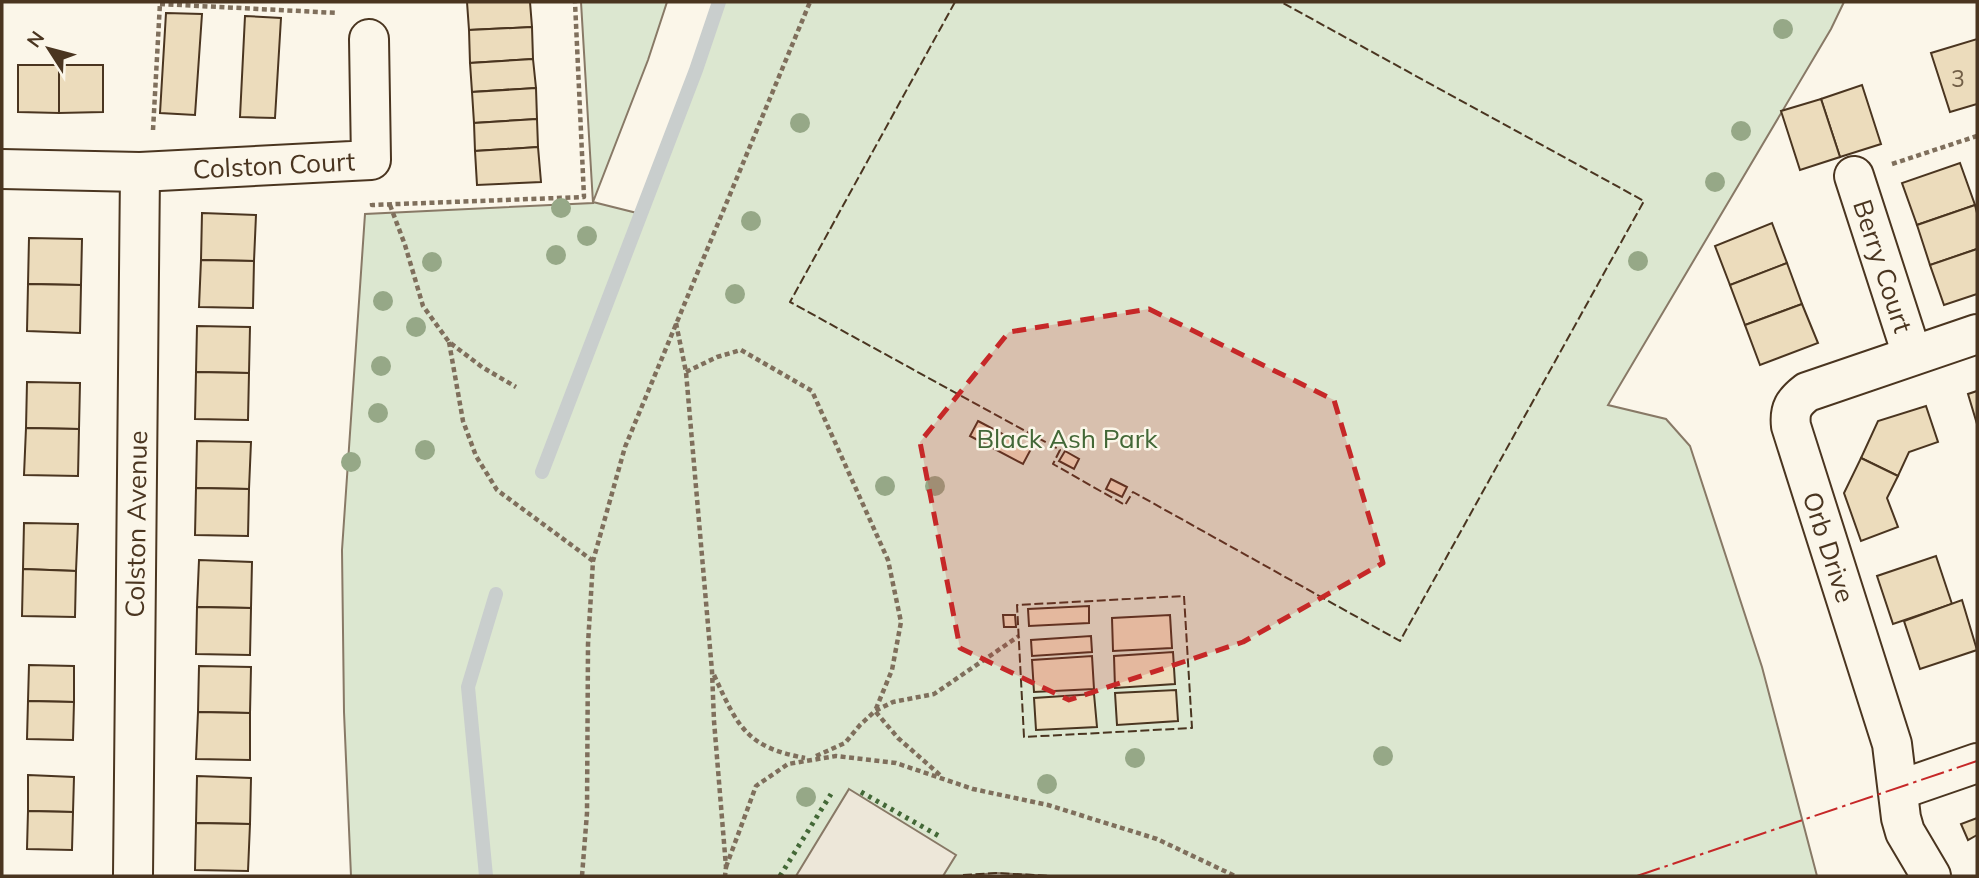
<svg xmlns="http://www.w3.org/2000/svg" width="1979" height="878" font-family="Mulish,sans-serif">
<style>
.green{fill:#dce7d0;stroke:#887966;stroke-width:2}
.parking{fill:#ede7d9;stroke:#887966;stroke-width:2}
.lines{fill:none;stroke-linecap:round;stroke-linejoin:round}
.stream{stroke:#c9cecd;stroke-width:14}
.building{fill:#ecdcbc;stroke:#4a3520;stroke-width:2}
.street-casing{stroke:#4a3520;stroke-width:42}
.path{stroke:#7f6f5c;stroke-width:4.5;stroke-dasharray:5 3.5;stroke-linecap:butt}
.street{stroke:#fbf6e9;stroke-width:38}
.hedge{stroke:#436837;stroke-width:5;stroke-dasharray:3.5 5;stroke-linecap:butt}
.fence{stroke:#4a3520;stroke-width:2;stroke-dasharray:9 3.5;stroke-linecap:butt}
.power{stroke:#c62828;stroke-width:2;stroke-dasharray:24 5 3.5 5;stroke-linecap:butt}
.tree{fill:#96a887}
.marked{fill:#c62828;fill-opacity:0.2;stroke:#c62828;stroke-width:5;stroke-dasharray:14 9;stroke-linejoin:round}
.labels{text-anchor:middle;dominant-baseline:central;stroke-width:5;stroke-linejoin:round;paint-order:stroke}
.number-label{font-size:23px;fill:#725f47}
.street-label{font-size:26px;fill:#4a3520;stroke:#fbf6e9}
.park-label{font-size:26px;fill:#436837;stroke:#fbf6e9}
</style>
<rect width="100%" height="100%" fill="#fbf6e9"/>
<polygon class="green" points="581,2 667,2 648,60 593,202 641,214 696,70 719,2 1844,2 1831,29 1608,405 1666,419 1690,446 1762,667 1817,876 1050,876 997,873 962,876 351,876 344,712 342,550 365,214 593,203"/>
<polygon class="parking" points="849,789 956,855 943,876 796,876"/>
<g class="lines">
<g class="stream">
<polyline points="542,472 696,70 719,2"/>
<polyline points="486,876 468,687 496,594"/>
</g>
</g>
<g class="building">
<polygon points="467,2 530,2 532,27 469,30"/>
<polygon points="166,13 202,14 195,115 160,113"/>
<polygon points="245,16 281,18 275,118 240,117"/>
<polygon points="532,27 533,59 470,63 469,30"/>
<polygon points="1977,39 1977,104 1950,112 1931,53"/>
<polygon points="533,59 536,88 472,92 470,63"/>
<polygon points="18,65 59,65 59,113 18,112"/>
<polygon points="59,65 103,65 103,112 59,113"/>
<polygon points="1862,85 1881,144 1840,157 1821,99"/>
<polygon points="536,88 537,119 474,123 472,92"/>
<polygon points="1821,99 1840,157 1800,170 1781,111"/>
<polygon points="537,119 538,147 475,151 474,123"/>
<polygon points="538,147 541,182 477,185 475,151"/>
<polygon points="1960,163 1975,205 1917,225 1902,183"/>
<polygon points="1975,205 1977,213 1977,249 1930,265 1917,225"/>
<polygon points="202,213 256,215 254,261 201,260"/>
<polygon points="1772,223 1787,263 1730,285 1715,246"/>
<polygon points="29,238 82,239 81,285 28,284"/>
<polygon points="1977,249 1977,294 1944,305 1930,265"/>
<polygon points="201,260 254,261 253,308 199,307"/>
<polygon points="1787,263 1802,304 1745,325 1730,285"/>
<polygon points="28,284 81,285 80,333 27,331"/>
<polygon points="1802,304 1818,343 1760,365 1745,325"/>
<polygon points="197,326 250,327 249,373 196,372"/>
<polygon points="196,372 249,373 248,420 195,419"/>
<polygon points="27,382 80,383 79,429 26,428"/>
<polygon points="1977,391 1977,424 1968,394"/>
<polygon points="1926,406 1938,442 1909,452 1898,476 1861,458 1878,421"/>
<polygon points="978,421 1031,449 1023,464 970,436"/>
<polygon points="26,428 79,429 78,476 24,475"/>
<polygon points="197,441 251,442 249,489 196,488"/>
<polygon points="1065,451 1079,459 1074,469 1059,461"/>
<polygon points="1861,458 1898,476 1887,498 1898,527 1861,541 1844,493"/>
<polygon points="1111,479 1127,487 1122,497 1106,489"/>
<polygon points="196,488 249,489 248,536 195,535"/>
<polygon points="24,523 78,524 76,571 23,569"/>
<polygon points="1936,556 1952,604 1893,624 1877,576"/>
<polygon points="199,560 252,562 251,608 197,607"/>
<polygon points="23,569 76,571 75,617 22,616"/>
<polygon points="1962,600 1977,650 1920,669 1904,621"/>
<polygon points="1089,606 1089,623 1029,626 1028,609"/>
<polygon points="197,607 251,608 250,655 196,654"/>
<polygon points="1003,615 1015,615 1016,627 1004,627"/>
<polygon points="1170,615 1172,648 1113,651 1112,618"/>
<polygon points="1091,636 1092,652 1032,656 1031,640"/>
<polygon points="1173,652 1175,684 1115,688 1114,656"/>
<polygon points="1092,656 1094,689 1034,692 1032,660"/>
<polygon points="29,665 74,666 74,702 28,701"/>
<polygon points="199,666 251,667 250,713 198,712"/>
<polygon points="1176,690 1178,721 1117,725 1115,693"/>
<polygon points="1094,694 1097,727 1036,730 1034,698"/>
<polygon points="28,701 74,702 73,740 27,739"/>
<polygon points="198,712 250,713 250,760 196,759"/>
<polygon points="28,775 74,777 73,812 28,811"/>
<polygon points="197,776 251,778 250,824 196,823"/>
<polygon points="28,811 73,812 72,850 27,849"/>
<polygon points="1977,818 1977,835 1968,840 1961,824"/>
<polygon points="196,823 250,824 248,871 195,870"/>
</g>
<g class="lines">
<g class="street-casing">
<g id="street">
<polyline points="2,169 140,172 371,160 369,39"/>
<polyline points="1854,176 1912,355"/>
<polyline points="1899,790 1977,763"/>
<polyline points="133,876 140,172"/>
<path d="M1931 876 1905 832 1901 818 1892 744 1791 426C1789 409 1794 402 1807 392L1977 334"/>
</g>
</g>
<g class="path">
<polyline points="160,4 338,13"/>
<polyline points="153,130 160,3"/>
<polyline points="1892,164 1977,136"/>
<polyline points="372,203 372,205 584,197 575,2"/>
<polyline points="390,205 405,245 423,306 449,342 482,367 516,387"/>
<polyline points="676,323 686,372 712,671 714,721 726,867 725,876"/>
<polyline points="449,342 463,421 476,456 497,490 593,561"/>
<polyline points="686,372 717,357 741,350 812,391 888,560 901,622 892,670 875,711 898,738 940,775"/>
<path d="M714 675C738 727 746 747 805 758"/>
<polyline points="816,756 845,743 860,725 875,711 893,702 934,694 1019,636"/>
<polyline points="726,867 756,786 788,764 836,756 896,763 973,789 1048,805 1157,839 1235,876"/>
<polyline points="582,876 587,813 588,644 593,561 625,447 810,2"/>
</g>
<use href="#street" class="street"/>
<g class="hedge">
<polyline points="861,792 939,836"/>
<polyline points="780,876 831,794"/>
</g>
<g class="fence">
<polyline points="955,2 790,302 1060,450 1053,464 1125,505 1133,492 1400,641 1644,201 1281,2"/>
<polygon points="1184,596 1192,728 1024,737 1017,605"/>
<polyline points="963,875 997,873 1050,876"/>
</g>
<polyline class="power" points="1637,876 1977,761"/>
</g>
<g class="tree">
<circle cx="1783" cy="29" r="10"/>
<circle cx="800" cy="123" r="10"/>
<circle cx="1741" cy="131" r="10"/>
<circle cx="1715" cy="182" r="10"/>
<circle cx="561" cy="208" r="10"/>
<circle cx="751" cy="221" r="10"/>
<circle cx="587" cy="236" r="10"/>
<circle cx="556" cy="255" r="10"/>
<circle cx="1638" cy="261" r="10"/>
<circle cx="432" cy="262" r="10"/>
<circle cx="735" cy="294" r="10"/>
<circle cx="383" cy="301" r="10"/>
<circle cx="416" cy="327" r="10"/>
<circle cx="381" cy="366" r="10"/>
<circle cx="378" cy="413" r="10"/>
<circle cx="425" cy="450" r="10"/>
<circle cx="351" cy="462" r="10"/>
<circle cx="885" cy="486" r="10"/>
<circle cx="935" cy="486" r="10"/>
<circle cx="1383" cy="756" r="10"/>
<circle cx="1135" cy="758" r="10"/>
<circle cx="1047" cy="784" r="10"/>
<circle cx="806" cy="797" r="10"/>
</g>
<path class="marked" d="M1149 309 1334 400 1383 563 1243 642 1069 700 960 648 920 442 1009 332Z"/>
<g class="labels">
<g class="number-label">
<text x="1958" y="78">3</text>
</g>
<g class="street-label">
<text transform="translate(274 165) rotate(-3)">Colston Court</text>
<text transform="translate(1883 266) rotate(72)">Berry Court</text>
<text transform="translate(136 524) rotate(-89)">Colston Avenue</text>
<text transform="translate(1829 547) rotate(72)">Orb Drive</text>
</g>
<g class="park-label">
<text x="1067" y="438">Black Ash Park</text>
</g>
</g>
<rect width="1979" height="878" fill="none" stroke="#4a3520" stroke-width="7"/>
<g transform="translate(49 49) rotate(306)" stroke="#fbf6e9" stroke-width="5" paint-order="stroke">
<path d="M0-5L12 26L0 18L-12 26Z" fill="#4a3520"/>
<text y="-10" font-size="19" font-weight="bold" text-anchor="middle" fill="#4a3520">N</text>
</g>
</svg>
